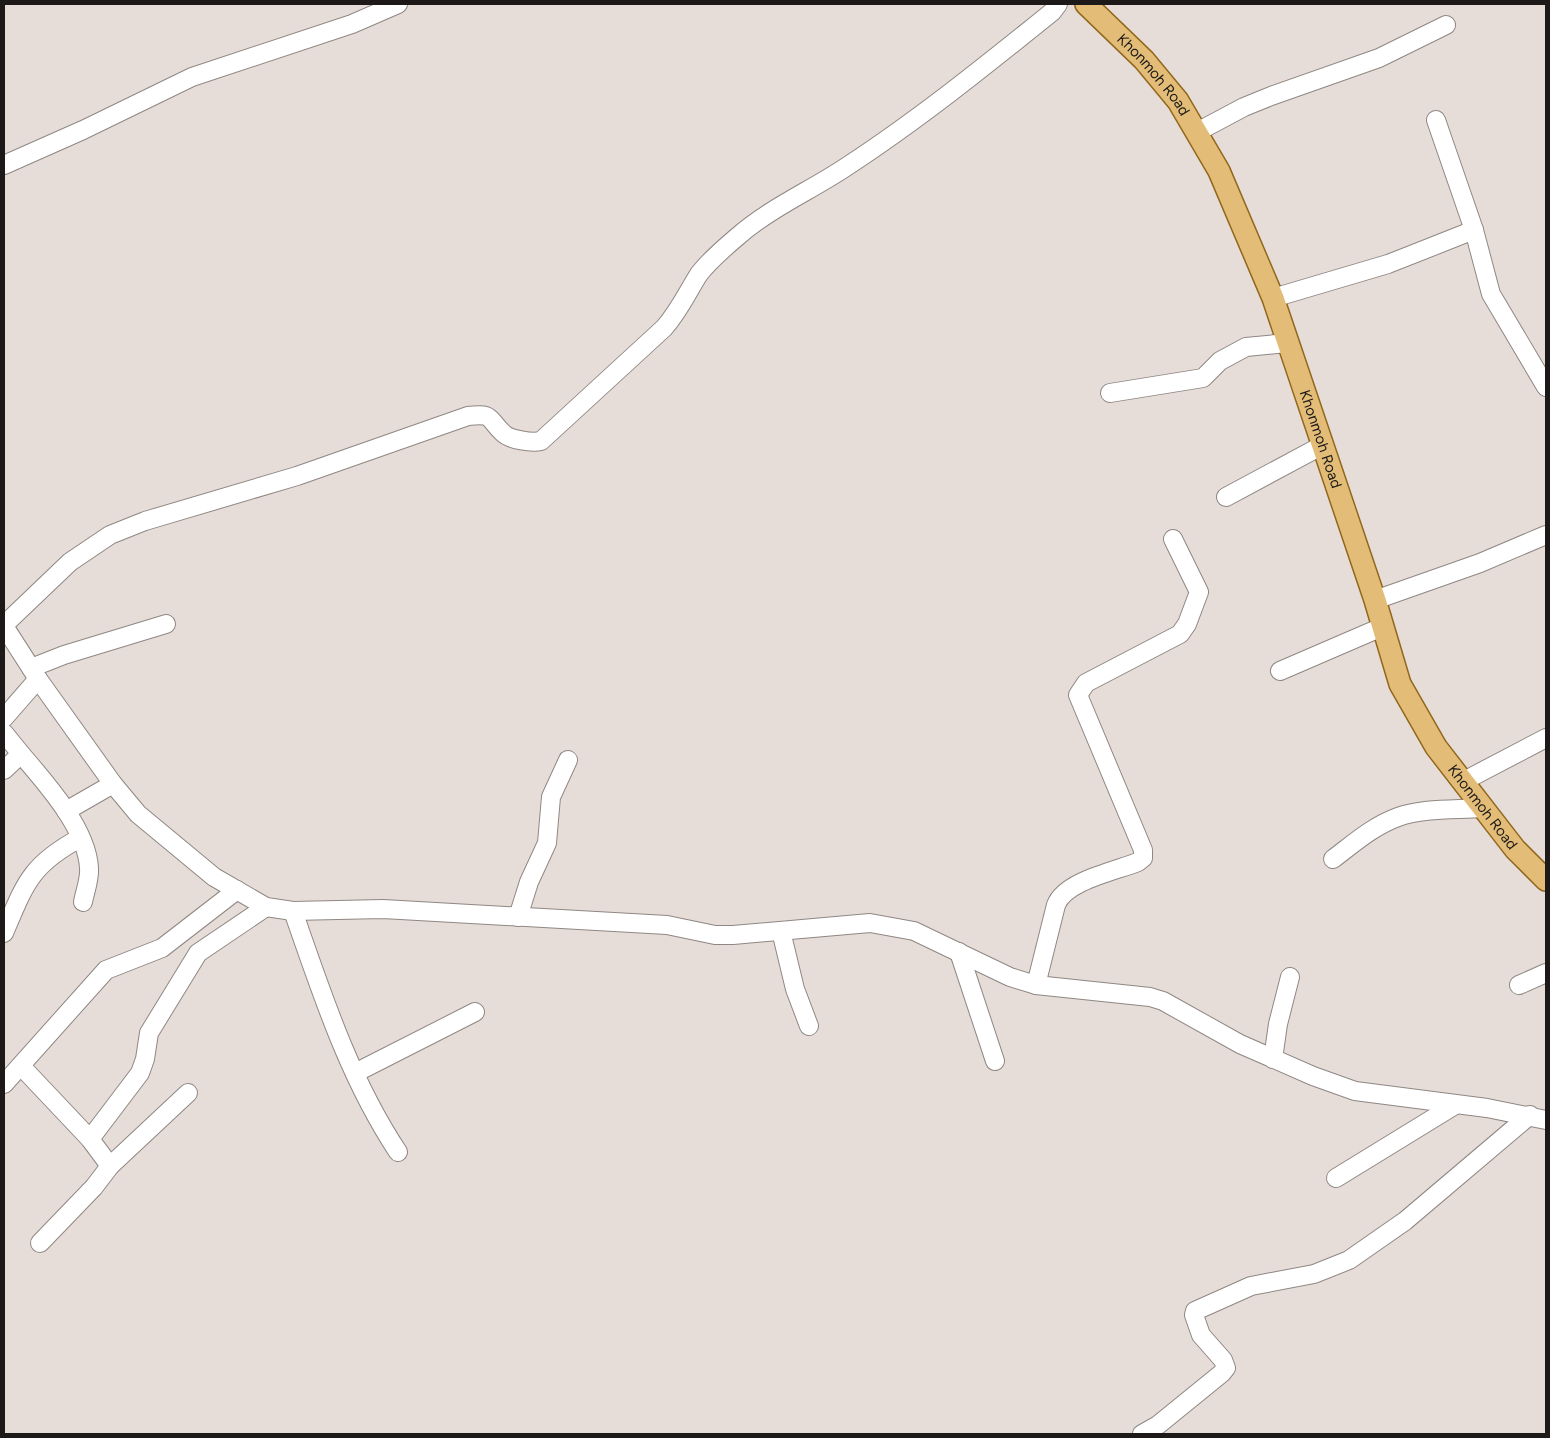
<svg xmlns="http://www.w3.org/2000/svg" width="1550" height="1438" font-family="Figtree,sans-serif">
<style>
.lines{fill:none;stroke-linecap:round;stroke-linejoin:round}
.minor-casing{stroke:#8f8783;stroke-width:20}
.major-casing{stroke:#92671b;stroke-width:24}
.minor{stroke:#fff;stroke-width:18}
.major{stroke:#e3bd77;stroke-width:21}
.labels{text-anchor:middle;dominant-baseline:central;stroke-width:4.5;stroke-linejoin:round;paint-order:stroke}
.street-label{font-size:15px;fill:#1c1918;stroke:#fff}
</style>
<rect width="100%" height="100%" fill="#e6ddd9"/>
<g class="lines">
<g class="minor-casing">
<g id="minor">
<polyline points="1436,120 1474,230 1491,294 1546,387"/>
<polyline points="1197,132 1244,107 1271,96 1379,58 1446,25"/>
<polyline points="4,165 83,130 192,77 352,24 398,4"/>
<polyline points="1273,298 1388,264 1474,230"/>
<polyline points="1110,393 1203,378 1220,361 1246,347 1287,343"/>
<polyline points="1226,497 1321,446"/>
<polyline points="1375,600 1480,563 1546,535"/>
<path d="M4 625 70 562 110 535 145 521 297 476 468 416C494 413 487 418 503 433 510 440 532 443 541 441L664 328C679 311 687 293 699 274 709 261 724 248 737 237 770 208 810 191 846 167 918 120 985 66 1052 12L1058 4"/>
<polyline points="4,626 38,679 113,784 138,814 214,877 266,907 293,911 383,909 667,925 715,935 733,935 870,923 914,931 1010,977 1036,985 1150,997 1163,1001 1240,1044 1313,1076 1355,1091 1487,1108 1546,1120"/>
<polyline points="31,668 64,655 166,624"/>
<polyline points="1280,671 1382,627"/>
<polyline points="4,718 38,679"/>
<polyline points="4,733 21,754 4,770"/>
<path d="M21 754C46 783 87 829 89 868 90 879 85 891 83 902"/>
<polyline points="1462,782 1546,738"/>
<polyline points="66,811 113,784"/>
<path d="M1333 859C1353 844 1373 826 1398 817 1423 808 1455 810 1482 808"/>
<path d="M293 911C322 994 349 1078 398 1152"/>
<polyline points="518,917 529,882 547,843 551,797 568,760"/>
<polyline points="781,931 795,989 809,1026"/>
<path d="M4 933C25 884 30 865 80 838"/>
<polyline points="959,952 995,1061"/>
<path d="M1036 985 1056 905C1065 881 1115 871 1138 862L1143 858V850L1078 695 1086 683 1180 634 1187 624 1199 592 1173 539"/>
<polyline points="1519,985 1546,973"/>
<polyline points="1273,1059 1278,1024 1290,977"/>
<polyline points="21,1066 90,1139 110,1166 94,1187 40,1243"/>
<polyline points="355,1073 475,1012"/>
<polyline points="4,1084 106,970 162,948 237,890"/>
<polyline points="90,1139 140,1073 145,1059 149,1033 198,953 266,907"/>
<polyline points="110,1166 188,1093"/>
<polyline points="1336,1178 1455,1105"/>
<polyline points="1142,1434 1158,1425 1222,1373 1226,1368 1223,1360 1201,1335 1194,1315 1195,1311 1251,1286 1314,1274 1349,1260 1405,1221 1530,1115"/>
</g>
</g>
<g class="major-casing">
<g id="major">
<path id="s1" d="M1086 4 1144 60 1178 101 1219 171 1273 298 1375 600 1400 684 1436 747 1515 849 1546 880"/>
</g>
</g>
<use href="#minor" class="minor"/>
<use href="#major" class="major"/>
</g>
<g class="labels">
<g class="street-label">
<text stroke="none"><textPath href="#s1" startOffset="98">Khonmoh Road</textPath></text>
<text stroke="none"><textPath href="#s1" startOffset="502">Khonmoh Road</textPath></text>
<text stroke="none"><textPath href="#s1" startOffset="908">Khonmoh Road</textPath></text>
</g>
</g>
<rect width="1550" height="1438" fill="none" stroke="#1c1918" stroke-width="10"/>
</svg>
